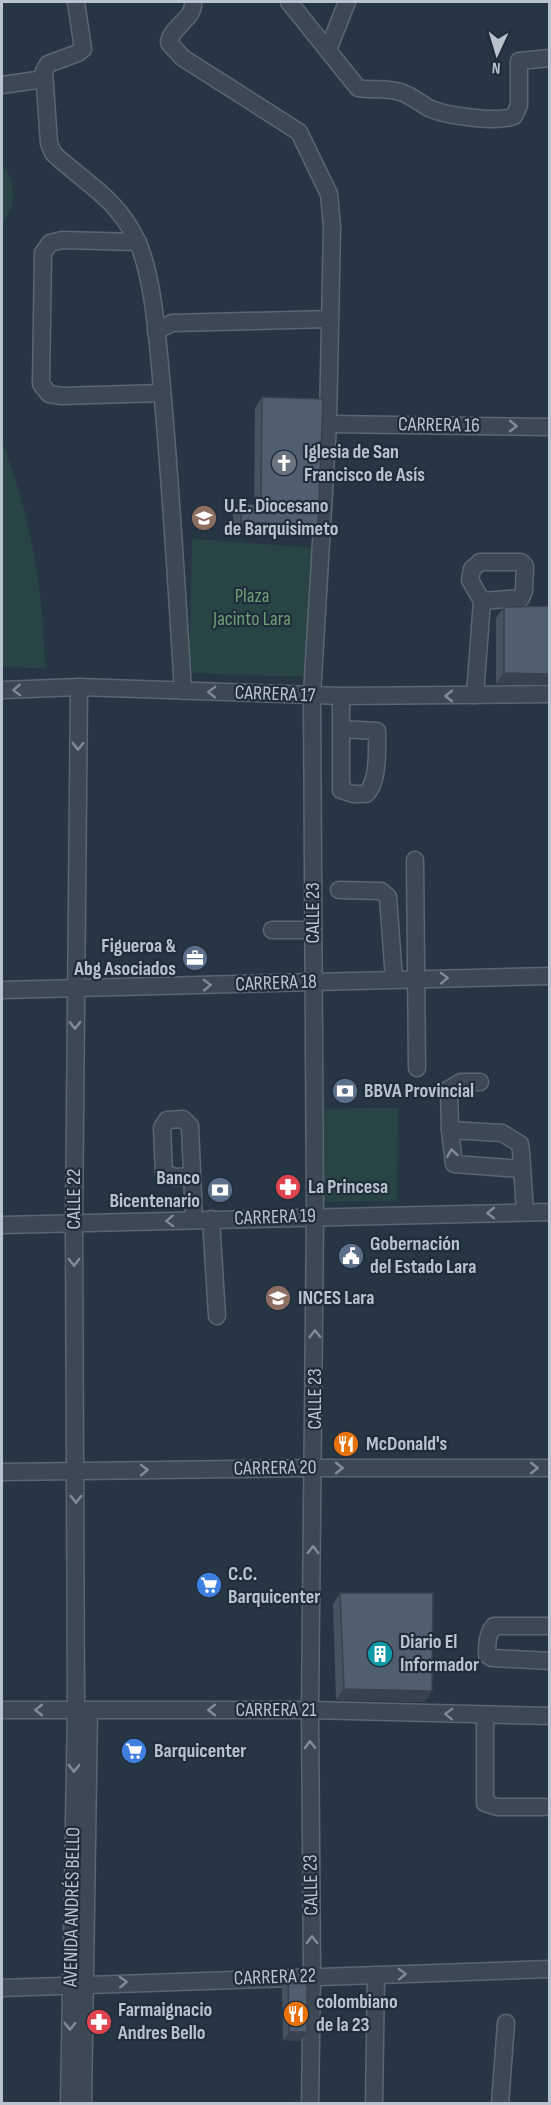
<svg xmlns="http://www.w3.org/2000/svg" width="551" height="2105" font-family="'Sofia Sans Condensed',sans-serif">
<style>
.green{fill:#294445}
.lines{fill:none;stroke-linecap:round;stroke-linejoin:round}
.minor-casing{stroke:#5a6671;stroke-width:19}
.minor{stroke:#3c4854;stroke-width:16}
.wall{fill:#455260}
.shaded-wall{fill:#38424e}
.building{fill:#505f70;stroke:#38424e;stroke-width:1.5}
.oneway{stroke:#818c97}
.labels{text-anchor:middle;dominant-baseline:central;stroke-width:4.5;stroke-linejoin:round;paint-order:stroke}
.street-label{font-size:20px;fill:#b9c3cd;stroke:#202d3a}
.poi-label{font-size:20px;font-weight:bold;fill:#b9c3cd;stroke:#202d3a;text-anchor:start}
.park-label{font-size:20px;fill:#709f77;stroke:#202d3a}
</style>
<rect width="100%" height="100%" fill="#273645"/>
<g class="green">
<path d="M2 163C15 181 18 206 2 224Z"/>
<path d="M2 441C31 518 43 586 45 668L2 667Z"/>
<polygon points="192,539 317,548 309,677 189,673"/>
<polygon points="398,1108 397,1201 318,1202 318,1109"/>
</g>
<g class="lines">
<g class="minor-casing">
<g id="minor">
<path d="M76 2 83 49 78 53 48 64 44 71 49 143 53 153C86 184 117 198 137 241 154 277 158 347 162 388 171 489 177 590 183 691"/>
<path d="M193 2C195 19 170 27 169 43L183 58 299 132 329 194 332 227 328 424 312 695 315 1216 310 1710 312 1976 310 2104"/>
<path d="M289 2 358 88C373 91 388 87 403 93 414 97 422 105 431 109 448 116 498 123 514 116L519 105V61L550 58"/>
<polyline points="328,50 347,2"/>
<polyline points="2,85 44,79"/>
<polyline points="138,242 62,240 50,243 43,253 41,384 49,394 62,396 162,393"/>
<polyline points="156,331 172,323 330,319"/>
<polyline points="328,424 550,427"/>
<polyline points="2,690 79,687 341,696 550,694"/>
<polyline points="475,695 482,601 470,580 472,569 480,562 521,562 525,566 524,591 521,598 482,601"/>
<path d="M341 696V790L353 794H366C379 782 377 748 377 731L341 729"/>
<polyline points="415,860 417,1068"/>
<polyline points="339,890 381,891 388,897 394,979"/>
<polyline points="272,930 313,930"/>
<polyline points="2,990 550,976"/>
<polyline points="450,1130 449,1089 461,1082 480,1082"/>
<polyline points="522,1169 454,1164 450,1130 502,1133 520,1144 521,1151 525,1212"/>
<polyline points="192,1176 175,1177 164,1173 162,1128 167,1120 183,1119 190,1126 194,1220"/>
<polyline points="211,1219 217,1316"/>
<polyline points="2,1225 550,1212"/>
<polyline points="2,1472 314,1468 550,1468"/>
<path d="M550 1626H494C487 1634 487 1645 487 1655L492 1658 550 1661"/>
<polyline points="2,1710 310,1710 550,1716"/>
<polyline points="485,1715 485,1803 497,1807 544,1807"/>
<polyline points="2,1988 550,1969"/>
<polyline points="69,2104 76,1710 74,1224 79,687"/>
<polyline points="83,2104 89,1711"/>
<polyline points="374,2104 376,1975"/>
<polyline points="500,2104 506,2023"/>
</g>
</g>
<use href="#minor" class="minor"/>
</g>
<g class="wall">
<polygon points="262,397 311,537 233,533 233,514 241,504 254,504 255,408"/>
<polygon points="504,607 549,685 496,684 496,618"/>
<polygon points="340,1593 432,1691 424,1702 336,1700 333,1604"/>
<polygon points="288,1980 307,2032 300,2041 283,2040 282,1989"/>
</g>
<g class="shaded-wall">
<polygon points="241,522 318,526 311,537 233,533"/>
<polygon points="504,673 549,674 549,685 496,684"/>
<polygon points="344,1689 432,1691 424,1702 336,1700"/>
<polygon points="289,2032 307,2032 300,2041 283,2040"/>
</g>
<g class="building">
<polygon points="262,397 323,399 318,526 241,522 241,504 261,505"/>
<polygon points="549,606 549,674 504,673 504,607"/>
<polygon points="340,1593 433,1593 432,1691 344,1689"/>
<polygon points="288,1980 307,1980 307,2032 289,2032"/>
<polygon points="308,2102 308,2103 253,2103"/>
</g>
<defs><path id="oneway-chevron" d="M-2-3.5L2.5 0L-2 3.5" fill="none" stroke-width="1.6" stroke-linecap="round" stroke-linejoin="round" transform="scale(1.5)"/></defs>
<g class="oneway">
<use href="#oneway-chevron" transform="translate(513 426) rotate(1)"/>
<use href="#oneway-chevron" transform="translate(17 690) rotate(178)"/>
<use href="#oneway-chevron" transform="translate(212 692) rotate(-178)"/>
<use href="#oneway-chevron" transform="translate(449 696) rotate(180)"/>
<use href="#oneway-chevron" transform="translate(78 746) rotate(91)"/>
<use href="#oneway-chevron" transform="translate(444 978) rotate(-2)"/>
<use href="#oneway-chevron" transform="translate(207 985) rotate(-2)"/>
<use href="#oneway-chevron" transform="translate(75 1025) rotate(90)"/>
<use href="#oneway-chevron" transform="translate(452 1153) rotate(-99)"/>
<use href="#oneway-chevron" transform="translate(491 1213) rotate(179)"/>
<use href="#oneway-chevron" transform="translate(170 1221) rotate(178)"/>
<use href="#oneway-chevron" transform="translate(74 1262) rotate(89)"/>
<use href="#oneway-chevron" transform="translate(315 1334) rotate(-90)"/>
<use href="#oneway-chevron" transform="translate(339 1468)"/>
<use href="#oneway-chevron" transform="translate(534 1468)"/>
<use href="#oneway-chevron" transform="translate(144 1470) rotate(-1)"/>
<use href="#oneway-chevron" transform="translate(76 1499) rotate(90)"/>
<use href="#oneway-chevron" transform="translate(313 1550) rotate(-89)"/>
<use href="#oneway-chevron" transform="translate(39 1710) rotate(-180)"/>
<use href="#oneway-chevron" transform="translate(212 1710) rotate(180)"/>
<use href="#oneway-chevron" transform="translate(449 1714) rotate(-178)"/>
<use href="#oneway-chevron" transform="translate(310 1745) rotate(-91)"/>
<use href="#oneway-chevron" transform="translate(74 1768) rotate(91)"/>
<use href="#oneway-chevron" transform="translate(312 1940) rotate(-91)"/>
<use href="#oneway-chevron" transform="translate(402 1974) rotate(-2)"/>
<use href="#oneway-chevron" transform="translate(123 1982) rotate(-2)"/>
<use href="#oneway-chevron" transform="translate(70 2026) rotate(90)"/>
</g>
<defs>
<g id="church-disc" transform="scale(1.35)"><circle r="9.5" fill="#6b7280" stroke="#202d3a"/><path d="M-1.2-6h2.4v3.5h3.3v2.4h-3.3V6h-2.4V-.1h-3.3v-2.4h3.3Z" fill="#fff"/></g>
<g id="school-disc" transform="scale(1.35)"><circle r="9.5" fill="#8d6e63" stroke="#202d3a"/><path d="M0-5L7-2L0 1L-7-2ZM-4 1L0 2.5L4 1V4Q0 6-4 4Z" fill="#fff"/></g>
<g id="office-disc" transform="scale(1.35)"><circle r="9.5" fill="#5c6f8a" stroke="#202d3a"/><path d="M-6-3h4V-5.5h4V-3h4V5H-6ZM-1-4.5V-3h2v-1.5ZM-6 0V1H6V0Z" fill="#fff"/></g>
<g id="bank-disc" transform="scale(1.35)"><circle r="9.5" fill="#5c6f8a" stroke="#202d3a"/><path d="M-6-4H6V4H-6ZM0-2.3a2.3 2.3 0 1 0 0 4.6a2.3 2.3 0 1 0 0-4.6Z" fill="#fff"/></g>
<g id="pharmacy-disc" transform="scale(1.35)"><circle r="9.5" fill="#e0444e" stroke="#202d3a"/><path d="M-2-6h4v4h4v4h-4v4h-4v-4h-4v-4h4Z" fill="#fff"/></g>
<g id="civic-disc" transform="scale(1.35)"><circle r="9.5" fill="#5c6f8a" stroke="#202d3a"/><path d="M-.6-6.5H3V-4.5H.6V-3L4-1V1h2V6H-6V1h2V-1L-.6-3ZM-1.2 2.5V6h2.4V2.5Z" fill="#fff"/></g>
<g id="university-disc" transform="scale(1.35)"><circle r="9.5" fill="#8d6e63" stroke="#202d3a"/><path d="M0-5L7-2L0 1L-7-2ZM-4 1L0 2.5L4 1V4Q0 6-4 4Z" fill="#fff"/></g>
<g id="restaurant-disc" transform="scale(1.35)"><circle r="9.5" fill="#e8710a" stroke="#202d3a"/><path d="M-5-6h1v4h1v-4h1v4h1v-4h1v5L-1.5 .5V6h-2V.5L-5-1ZM5-6V6H3V1.5H1.5Q1.5-4 5-6Z" fill="#fff"/></g>
<g id="supermarket-disc" transform="scale(1.35)"><circle r="9.5" fill="#3f7fe0" stroke="#202d3a"/><path d="M-6-5.5h2.5l.6 2H6L4.5 2H-2.5L-4.4-4H-6ZM-1.5 3.2a1.3 1.3 0 1 0 .1 0ZM3 3.2a1.3 1.3 0 1 0 .1 0Z" fill="#fff"/></g>
<g id="building-disc" transform="scale(1.35)"><circle r="9.5" fill="#0f9aa8" stroke="#202d3a"/><path d="M-4-6H4V6H1V3H-1V6H-4ZM-2.5-4.3h1.7v1.8h-1.7ZM.8-4.3h1.7v1.8H.8ZM-2.5-1h1.7V.8h-1.7ZM.8-1h1.7V.8H.8Z" fill="#fff"/></g>
</defs>
<g fill-rule="evenodd">
<use href="#church-disc" x="284" y="463"/>
<use href="#school-disc" x="204" y="518"/>
<use href="#office-disc" x="195" y="958"/>
<use href="#bank-disc" x="345" y="1091"/>
<use href="#pharmacy-disc" x="288" y="1187"/>
<use href="#bank-disc" x="220" y="1190"/>
<use href="#civic-disc" x="351" y="1256"/>
<use href="#university-disc" x="278" y="1298"/>
<use href="#restaurant-disc" x="346" y="1444"/>
<use href="#supermarket-disc" x="209" y="1585"/>
<use href="#building-disc" x="380" y="1654"/>
<use href="#supermarket-disc" x="134" y="1751"/>
<use href="#restaurant-disc" x="296" y="2014"/>
<use href="#pharmacy-disc" x="99" y="2022"/>
</g>
<g class="labels">
<g class="street-label">
<text transform="translate(439 425) rotate(1)">CARRERA 16</text>
<text transform="translate(275 694) rotate(2)">CARRERA 17</text>
<text transform="translate(313 913) rotate(-90)">CALLE 23</text>
<text transform="translate(276 983) rotate(-2)">CARRERA 18</text>
<text transform="translate(74 1199) rotate(-90)">CALLE 22</text>
<text transform="translate(275 1217) rotate(-2)">CARRERA 19</text>
<text transform="translate(315 1399) rotate(-90)">CALLE 23</text>
<text transform="translate(275 1468) rotate(-1)">CARRERA 20</text>
<text x="276" y="1710">CARRERA 21</text>
<text transform="translate(311 1885) rotate(-91)">CALLE 23</text>
<text transform="translate(72 1907) rotate(-89)">AVENIDA ANDRÉS BELLO</text>
<text transform="translate(275 1977) rotate(-2)">CARRERA 22</text>
</g>
<g class="poi-label">
<text x="304" y="452">Iglesia de San<tspan x="304" dy="23">Francisco de Asís</tspan></text>
<text x="224" y="506">U.E. Diocesano<tspan x="224" dy="23">de Barquisimeto</tspan></text>
<text x="176" y="946" text-anchor="end">Figueroa &amp;<tspan x="176" dy="23">Abg Asociados</tspan></text>
<text x="364" y="1091">BBVA Provincial</text>
<text x="200" y="1178" text-anchor="end">Banco<tspan x="200" dy="23">Bicentenario</tspan></text>
<text x="308" y="1187">La Princesa</text>
<text x="370" y="1244">Gobernación<tspan x="370" dy="23">del Estado Lara</tspan></text>
<text x="298" y="1298">INCES Lara</text>
<text x="366" y="1444">McDonald's</text>
<text x="228" y="1574">C.C.<tspan x="228" dy="23">Barquicenter</tspan></text>
<text x="400" y="1642">Diario El<tspan x="400" dy="23">Informador</tspan></text>
<text x="154" y="1751">Barquicenter</text>
<text x="316" y="2002">colombiano<tspan x="316" dy="23">de la 23</tspan></text>
<text x="118" y="2010">Farmaignacio<tspan x="118" dy="23">Andres Bello</tspan></text>
</g>
<g class="park-label">
<text x="252" y="596">Plaza<tspan x="252" dy="23">Jacinto Lara</tspan></text>
</g>
</g>
<rect width="551" height="2105" fill="none" stroke="#b9c3cd" stroke-width="6"/>
<g transform="translate(497 54) rotate(184)" stroke="#202d3a" stroke-width="4.5" paint-order="stroke">
<path d="M0-4.5L10 22L0 15L-10 22Z" fill="#b9c3cd"/>
<text y="-9" font-size="16" font-weight="bold" text-anchor="middle" fill="#b9c3cd">N</text>
</g>
</svg>
